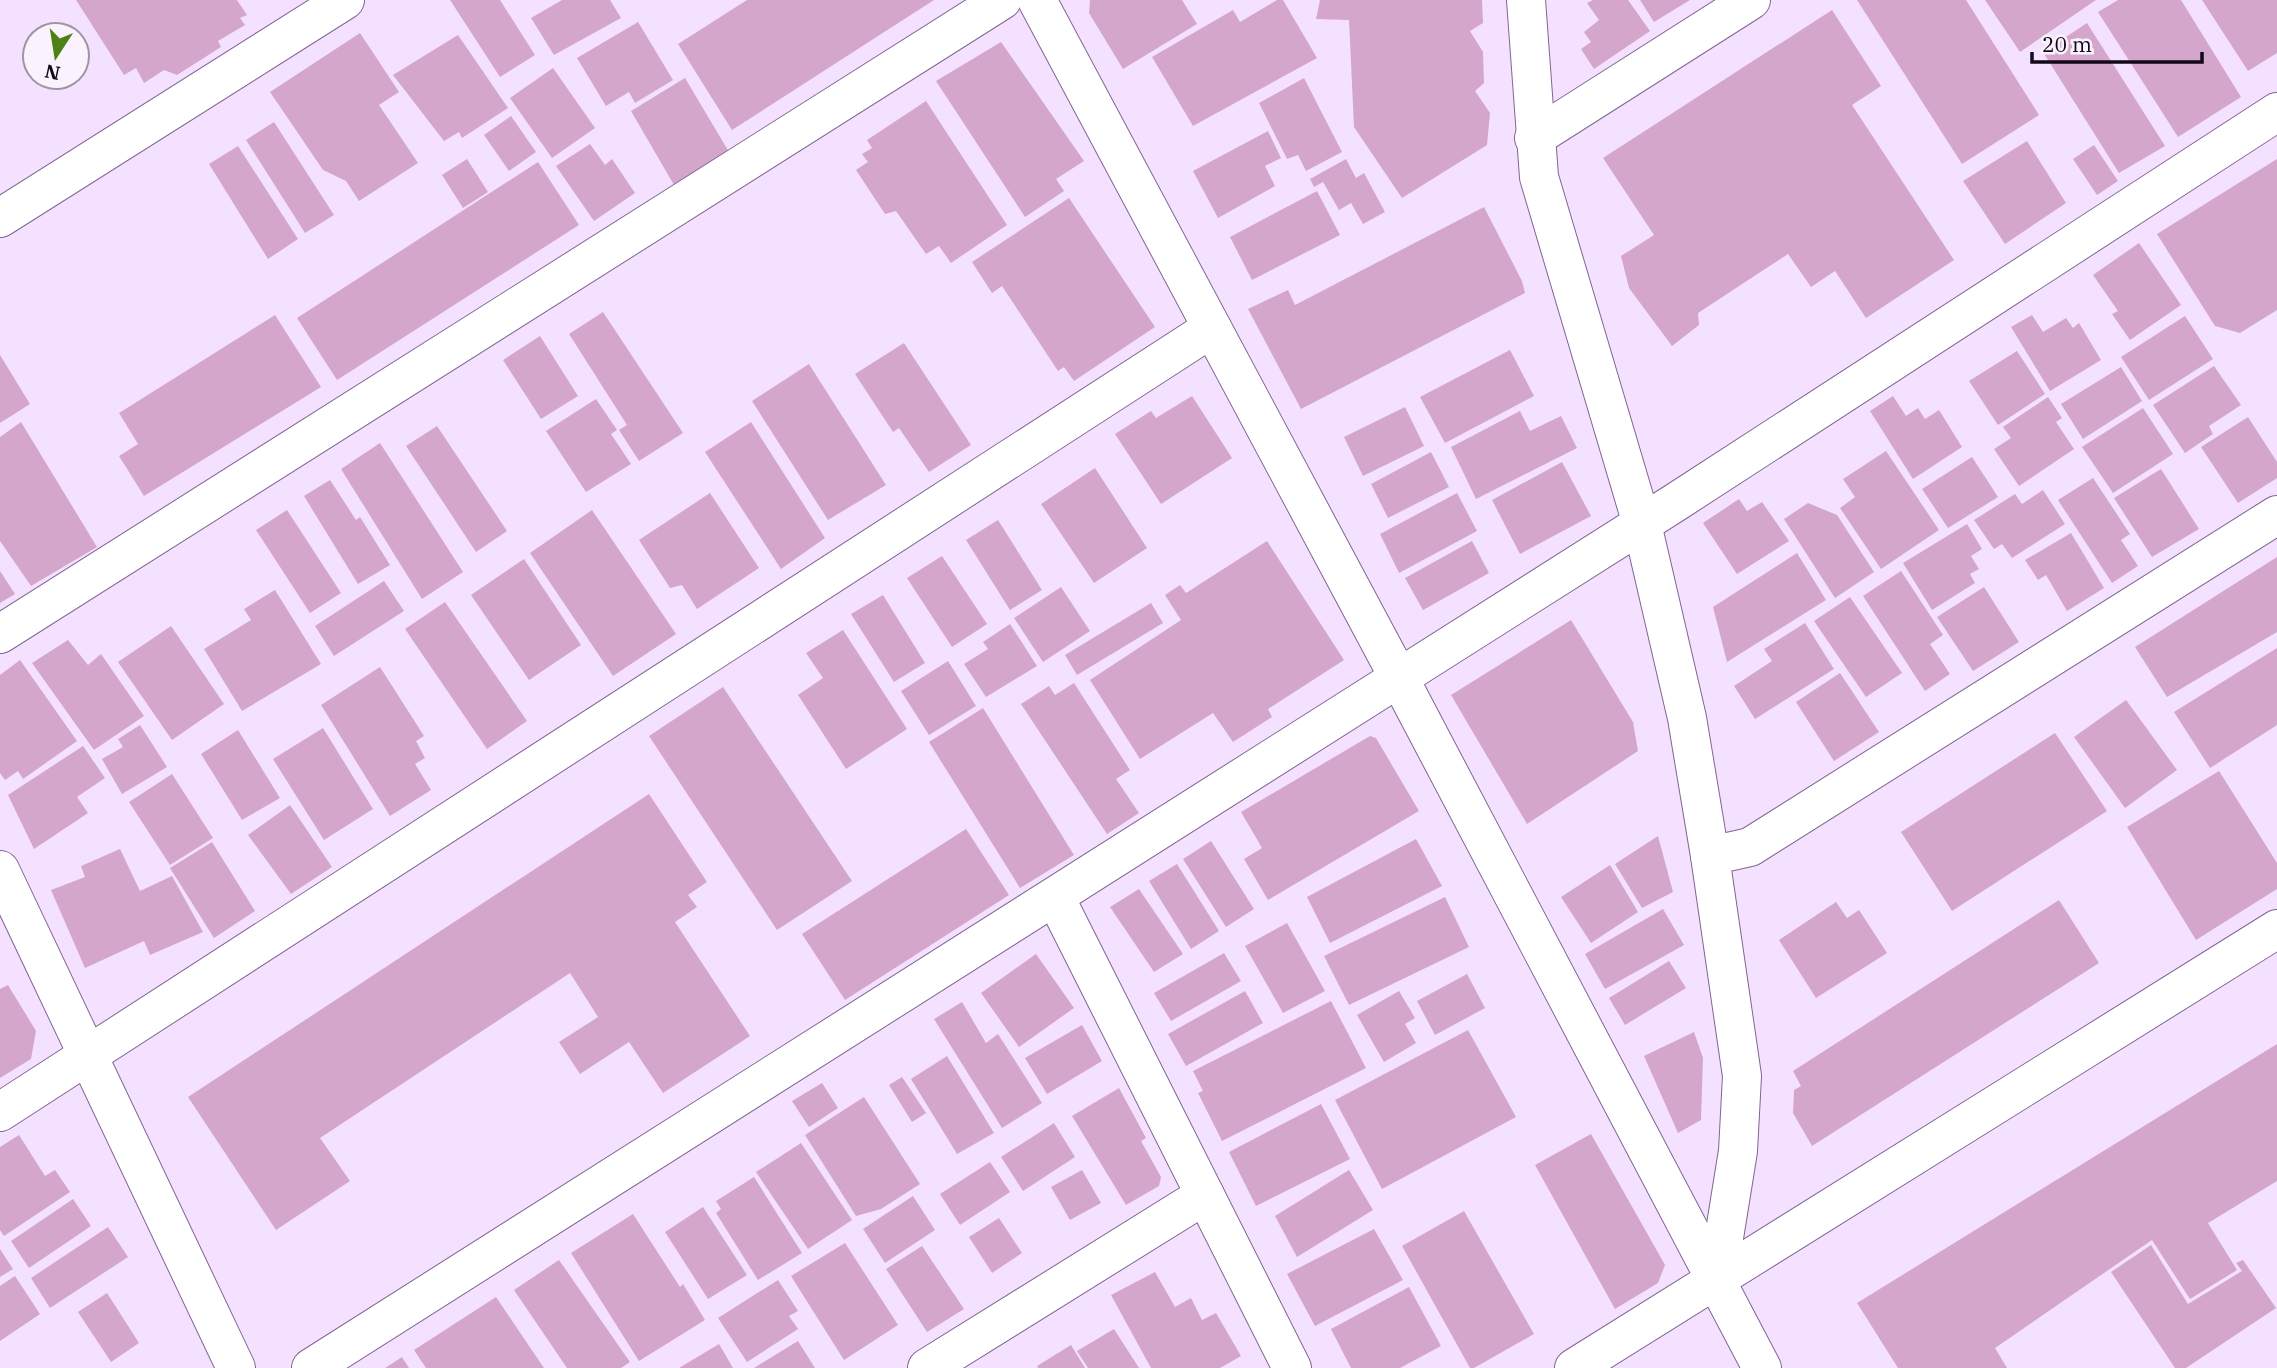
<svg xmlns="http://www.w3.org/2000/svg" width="2277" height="1368" font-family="'IBM Plex Serif',serif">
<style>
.building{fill:#d5a6cc}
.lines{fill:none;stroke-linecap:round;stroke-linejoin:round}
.minor-casing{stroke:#816591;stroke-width:40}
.tertiary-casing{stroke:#816591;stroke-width:40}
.minor{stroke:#fff;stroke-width:38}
.tertiary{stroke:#fff;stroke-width:38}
</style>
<rect width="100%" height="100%" fill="#f4e1ff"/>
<g class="building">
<polygon points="76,0 237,0 247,15 240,18 245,25 218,41 221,47 177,75 164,70 144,83 136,68 124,75"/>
<polygon points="450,0 500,0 535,55 500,77"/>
<polygon points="562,0 610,0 621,18 554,55 531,18"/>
<polygon points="747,0 934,0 732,130 678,44"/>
<polygon points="1090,0 1182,0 1197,24 1123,69 1089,13"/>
<polygon points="1277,0 1283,0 1317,58 1193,126 1152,57 1233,10 1240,22"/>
<polygon points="1320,0 1482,0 1483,23 1470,31 1483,52 1484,83 1475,91 1490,113 1487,145 1402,198 1354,127 1349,20 1316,19"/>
<polygon points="1593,0 1628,0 1650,31 1594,69 1581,49 1591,42 1584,32 1599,20 1587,3"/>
<polygon points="1640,0 1690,0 1654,22"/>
<polygon points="1857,0 1966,0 2039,115 1962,164"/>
<polygon points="1985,0 2096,0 2020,52"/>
<polygon points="2118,0 2181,0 2241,97 2178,137 2098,12"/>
<polygon points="2202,0 2277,0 2277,53 2248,71"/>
<polygon points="1832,10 1881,86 1852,105 1954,260 1866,318 1835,271 1811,287 1788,254 1698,313 1699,325 1672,346 1629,288 1621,256 1654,235 1603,158"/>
<polygon points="638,22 673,80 635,103 629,92 606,106 577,58"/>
<polygon points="2087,23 2165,146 2119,173 2043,52"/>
<polygon points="360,33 399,92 379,105 418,163 359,201 346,181 323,170 270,92"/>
<polygon points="458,35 508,108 462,138 459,132 444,141 393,75"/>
<polygon points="1001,42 1084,161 1056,179 1064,191 1025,217 936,81"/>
<polygon points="553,68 595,128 552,158 510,98"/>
<polygon points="685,78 729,152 674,185 631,111"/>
<polygon points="1304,78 1342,152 1306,171 1298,155 1287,159 1259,103"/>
<polygon points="926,101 1007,225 951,263 939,246 926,254 896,211 885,214 856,170 868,162 862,154 872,148 867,140"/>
<polygon points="511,116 536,152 509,171 484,135"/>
<polygon points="274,122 334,215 305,233 246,140"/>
<polygon points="1268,131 1281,158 1265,166 1275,186 1218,218 1193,171"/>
<polygon points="2027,141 2066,203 2005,244 1963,181"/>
<polygon points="590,144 605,165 612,159 635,193 594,221 556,166"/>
<polygon points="2094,145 2118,181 2097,195 2073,159"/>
<polygon points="238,146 298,239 268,259 209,164"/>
<polygon points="467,159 488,192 463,208 442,175"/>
<polygon points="1346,159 1356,178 1364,173 1385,212 1363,224 1351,203 1339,210 1323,182 1314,187 1310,179"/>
<polygon points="2277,159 2277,310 2240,333 2215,326 2157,234"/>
<polygon points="538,162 579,225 337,380 297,318"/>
<polygon points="1317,191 1340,235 1252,280 1230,237"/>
<polygon points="1069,198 1155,327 1074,381 1064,367 1058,371 1002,286 992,293 972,262"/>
<polygon points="1484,207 1522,281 1525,293 1301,409 1248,309 1288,290 1295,305"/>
<polygon points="2139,243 2181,305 2130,340 2112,314 2118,311 2093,275"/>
<polygon points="603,312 683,433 639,461 619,430 627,425 569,334"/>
<polygon points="275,315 321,387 144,496 119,456 138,444 119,413"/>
<polygon points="2032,315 2043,332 2066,318 2073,328 2079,323 2101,360 2050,391 2011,327"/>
<polygon points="2185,316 2213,359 2149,400 2121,357"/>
<polygon points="540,336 578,396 541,419 503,360"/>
<polygon points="904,343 971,445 929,472 899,428 893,432 855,374"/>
<polygon points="1510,350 1534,396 1445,443 1420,397"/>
<polygon points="2017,351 2045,394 1998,425 1969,381"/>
<polygon points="0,355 30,404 0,423"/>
<polygon points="809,364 886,485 828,520 752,401"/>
<polygon points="2214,366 2241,405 2209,426 2213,434 2185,453 2153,405"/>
<polygon points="2121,367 2142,401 2083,439 2061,404"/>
<polygon points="1192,396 1232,458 1161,504 1115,434 1151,411 1156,418"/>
<polygon points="1893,396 1906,416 1918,408 1925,419 1939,410 1962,447 1913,479 1870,411"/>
<polygon points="2048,397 2062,418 2056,422 2074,449 2019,486 1994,449 2011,438 2003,427"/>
<polygon points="596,399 617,430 611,434 631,464 586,492 546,431"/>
<polygon points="1405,407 1424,446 1363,476 1344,437"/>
<polygon points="2143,408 2173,454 2113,493 2082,447"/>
<polygon points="1520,411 1530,431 1561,416 1577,448 1476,499 1451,447"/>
<polygon points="2248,417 2277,462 2277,478 2238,503 2201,447"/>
<polygon points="21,422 97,547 31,586 0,541 0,437"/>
<polygon points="751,422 825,538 781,569 705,452"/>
<polygon points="437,426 507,531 476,552 406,446"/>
<polygon points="380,443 463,572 422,599 341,469"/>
<polygon points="1886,451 1939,530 1881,569 1840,508 1855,497 1843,479"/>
<polygon points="1431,452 1449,487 1388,518 1371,484"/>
<polygon points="1972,457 1998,497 1948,528 1922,489"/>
<polygon points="1562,462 1591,516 1520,554 1492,500"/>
<polygon points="1095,468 1147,548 1094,583 1041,504"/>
<polygon points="2161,469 2199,529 2152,557 2114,498"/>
<polygon points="2093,478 2130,534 2121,540 2138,566 2112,583 2058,500"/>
<polygon points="330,480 356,520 360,517 390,565 358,584 304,496"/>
<polygon points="2043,490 2065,524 2012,558 2002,544 1994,549 1974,520 2015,494 2022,504"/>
<polygon points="710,493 759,568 697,609 682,585 670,588 639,540"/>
<polygon points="1457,493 1477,531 1399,573 1380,534"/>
<polygon points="1739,499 1747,511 1762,502 1789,541 1737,574 1703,523"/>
<polygon points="1808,503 1837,515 1874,572 1835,598 1784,519"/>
<polygon points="287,510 341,593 310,613 256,530"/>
<polygon points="592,510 676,634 613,676 530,553"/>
<polygon points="998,520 1042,590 1010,610 966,540"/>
<polygon points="1967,524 1982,549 1971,556 1979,569 1970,574 1975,583 1932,610 1903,563"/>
<polygon points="2071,533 2104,588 2067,611 2046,575 2038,580 2025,560"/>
<polygon points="1267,541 1344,660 1268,709 1272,717 1233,742 1213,713 1140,759 1090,680 1181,620 1165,595 1180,585 1186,593"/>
<polygon points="1472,541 1489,573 1423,610 1405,578"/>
<polygon points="1797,553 1826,600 1727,662 1713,607"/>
<polygon points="942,556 987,624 952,647 907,578"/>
<polygon points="2277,557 2277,632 2167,697 2135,647"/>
<polygon points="524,559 581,645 529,680 471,595"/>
<polygon points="0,571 15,594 0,603"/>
<polygon points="1901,571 1943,635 1930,644 1950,674 1925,691 1863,596"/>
<polygon points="384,581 404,611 334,656 315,626"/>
<polygon points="1061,587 1090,631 1043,662 1014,618"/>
<polygon points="1984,587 2019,642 1973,671 1937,617"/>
<polygon points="275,590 321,664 242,711 204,649 251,620 244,609"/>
<polygon points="883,595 925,663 894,682 851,614"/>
<polygon points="1850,597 1902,673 1866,697 1814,621"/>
<polygon points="445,602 527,721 487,749 405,629"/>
<polygon points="1151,603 1163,623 1077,675 1065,655"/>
<polygon points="1571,620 1633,722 1638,751 1527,824 1451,695"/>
<polygon points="1805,623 1834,669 1755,719 1734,686 1772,661 1764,649"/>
<polygon points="1010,624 1037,666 986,697 964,664 988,649 983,642"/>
<polygon points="171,626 224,704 172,740 118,662"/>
<polygon points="843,630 907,729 846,769 798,695 823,678 806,653"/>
<polygon points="68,640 88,665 101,654 144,716 94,750 32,663"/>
<polygon points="2277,648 2277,725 2210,768 2174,712"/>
<polygon points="20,660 77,741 23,779 18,771 5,780 0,773 0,675"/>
<polygon points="948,661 976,706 929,735 901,691"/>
<polygon points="380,667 424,736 416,741 425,758 415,764 431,790 390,816 321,705"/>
<polygon points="1840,673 1879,732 1834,761 1796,702"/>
<polygon points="1074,683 1130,770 1116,779 1139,813 1107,834 1021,704 1049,686 1055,695"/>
<polygon points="723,687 852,881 777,930 649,736"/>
<polygon points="2126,700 2177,770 2125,808 2074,737"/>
<polygon points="983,708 1074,855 1020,888 929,742"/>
<polygon points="140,725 167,767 122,794 102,759 123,747 118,739"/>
<polygon points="323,728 373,809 324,840 273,759"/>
<polygon points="238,730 280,798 242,820 201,754"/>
<polygon points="2055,733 2107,811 1952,911 1901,832"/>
<polygon points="1370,736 1376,738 1419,811 1268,900 1244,859 1262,848 1241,812"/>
<polygon points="83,746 105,778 77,797 88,813 34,849 8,795"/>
<polygon points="2219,771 2277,863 2277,889 2196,940 2127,827"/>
<polygon points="172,774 213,838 170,865 129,802"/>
<polygon points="649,794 707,882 688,895 697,907 675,922 750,1036 663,1093 629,1042 580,1074 559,1042 598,1017 570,973 320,1138 350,1181 276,1230 188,1097"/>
<polygon points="290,805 332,867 291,894 248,835"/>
<polygon points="966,829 1009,895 845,1000 802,934"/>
<polygon points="1658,836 1673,892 1642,908 1615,864"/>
<polygon points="1416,839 1442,886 1330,943 1307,897"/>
<polygon points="1211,841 1254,909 1226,927 1183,859"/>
<polygon points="212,842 255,911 214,938 170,868"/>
<polygon points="120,849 140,891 172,876 203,932 150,955 144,941 85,968 51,890 85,877 81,866"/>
<polygon points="1177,864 1219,931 1191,949 1149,881"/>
<polygon points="1610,865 1638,912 1591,943 1561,897"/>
<polygon points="1139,889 1183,954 1154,972 1110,907"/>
<polygon points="1445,897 1469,947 1349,1005 1324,956"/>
<polygon points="2059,900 2099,963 1812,1146 1793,1113 1794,1090 1801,1086 1793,1071"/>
<polygon points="1836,902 1847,918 1859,910 1887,953 1816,998 1779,940"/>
<polygon points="1663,909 1684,945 1605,989 1585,954"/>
<polygon points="1287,923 1325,991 1283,1013 1245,946"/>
<polygon points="1224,953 1241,981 1171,1021 1154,993"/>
<polygon points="1036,954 1074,1008 1019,1047 981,993"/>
<polygon points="1669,961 1686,988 1625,1025 1609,998"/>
<polygon points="1467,974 1485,1008 1435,1035 1417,1001"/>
<polygon points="8,985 36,1031 31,1059 0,1078 0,989"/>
<polygon points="1245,991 1263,1023 1186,1066 1168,1034"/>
<polygon points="1399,991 1415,1018 1405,1024 1416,1043 1384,1062 1357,1015"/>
<polygon points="1331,1001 1366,1068 1222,1141 1198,1093 1203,1091 1193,1071"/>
<polygon points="962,1002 986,1043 998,1034 1042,1103 1002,1128 934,1019"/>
<polygon points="1082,1025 1102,1061 1047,1094 1025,1058"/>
<polygon points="1468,1030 1516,1117 1382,1189 1335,1100"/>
<polygon points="1694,1032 1703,1058 1701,1120 1678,1133 1644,1056"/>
<polygon points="2277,1044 2277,1181 2208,1223 2237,1270 2190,1299 2152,1240 1995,1348 2007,1368 1898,1368 1857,1303"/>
<polygon points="947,1056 994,1133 957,1154 911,1079"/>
<polygon points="902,1077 926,1113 912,1122 889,1085"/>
<polygon points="822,1083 838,1108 809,1127 792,1101"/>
<polygon points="1119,1088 1146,1138 1141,1141 1161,1177 1159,1186 1126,1205 1072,1116"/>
<polygon points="864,1097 920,1184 881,1209 856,1216 805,1135"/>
<polygon points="1321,1104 1350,1159 1256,1206 1229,1152"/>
<polygon points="1054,1123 1075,1157 1023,1191 1001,1157"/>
<polygon points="1591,1134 1665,1265 1658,1283 1615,1309 1535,1165"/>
<polygon points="19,1135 45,1176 55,1170 70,1192 4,1236 0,1230 0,1147"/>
<polygon points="801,1143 852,1220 808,1249 756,1172"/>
<polygon points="990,1162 1010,1192 960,1225 940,1194"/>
<polygon points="1082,1170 1101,1203 1070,1220 1051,1187"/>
<polygon points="1349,1170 1373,1210 1297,1257 1275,1216"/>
<polygon points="754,1177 802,1253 758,1280 716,1213 721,1209 716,1201"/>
<polygon points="913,1196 935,1230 885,1263 863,1229"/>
<polygon points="73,1199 91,1226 29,1268 11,1241"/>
<polygon points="703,1207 747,1275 708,1299 665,1232"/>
<polygon points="1464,1211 1534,1334 1474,1368 1470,1368 1402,1246"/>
<polygon points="633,1214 680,1287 683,1284 705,1320 639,1361 571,1253"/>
<polygon points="999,1218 1022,1253 992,1273 969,1237"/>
<polygon points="108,1227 128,1257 50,1308 31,1278"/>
<polygon points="1374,1229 1403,1280 1315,1326 1287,1274"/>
<polygon points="845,1243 898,1325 844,1360 791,1276"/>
<polygon points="2151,1245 2188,1304 2242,1271 2236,1263 2243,1260 2276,1308 2186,1368 2175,1368 2111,1272"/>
<polygon points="922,1246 964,1309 927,1332 886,1269"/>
<polygon points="0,1249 13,1269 0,1277"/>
<polygon points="559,1260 630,1362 621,1368 567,1368 514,1290"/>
<polygon points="1155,1272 1175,1307 1191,1298 1202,1320 1216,1313 1241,1356 1220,1368 1151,1368 1111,1295"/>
<polygon points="15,1276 40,1314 0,1341 0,1286"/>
<polygon points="778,1280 798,1311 789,1316 798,1329 747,1362 718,1318"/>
<polygon points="1409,1287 1441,1346 1400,1368 1351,1368 1331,1329"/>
<polygon points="107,1293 139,1343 111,1362 78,1312"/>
<polygon points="496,1297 544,1368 426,1368 414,1350"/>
<polygon points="1114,1329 1139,1368 1088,1368 1077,1351"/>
<polygon points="798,1341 815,1368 754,1368"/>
<polygon points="719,1344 733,1368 679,1368"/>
<polygon points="1071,1345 1085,1368 1038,1368 1037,1366"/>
<polygon points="402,1357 409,1368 385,1368"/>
</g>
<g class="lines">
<g class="minor-casing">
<g id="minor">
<polyline points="1534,138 1751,0"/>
<polyline points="0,218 345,0"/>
<polyline points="0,634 1002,0"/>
<polyline points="1710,856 1750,847 2277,515"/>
<polyline points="0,870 236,1368"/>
<polyline points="1055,897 1292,1368"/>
<polyline points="0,1112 1212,328"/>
<polyline points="311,1368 1676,502 2277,112"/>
<polyline points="927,1368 1205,1195"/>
<polyline points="1574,1368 2277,929"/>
</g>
</g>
<g class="tertiary-casing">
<g id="tertiary">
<polyline points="1037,0 1399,678 1762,1368"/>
<polyline points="1526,0 1539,177 1642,524 1687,718 1710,856 1742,1076 1738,1151 1717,1281"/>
</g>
</g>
<use href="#minor" class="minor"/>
<use href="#tertiary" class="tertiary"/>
</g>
<g transform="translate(56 56) rotate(192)"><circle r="33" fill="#faf3fe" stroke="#9e95a2" stroke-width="2"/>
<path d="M0-5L12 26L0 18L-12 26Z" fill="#4e8217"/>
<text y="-10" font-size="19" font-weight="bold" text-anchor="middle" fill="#130819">N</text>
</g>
<path d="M2032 52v10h170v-10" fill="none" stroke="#130819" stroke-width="3.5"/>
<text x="2042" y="52" font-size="21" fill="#130819" stroke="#faf3fe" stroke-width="5" paint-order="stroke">20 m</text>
</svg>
